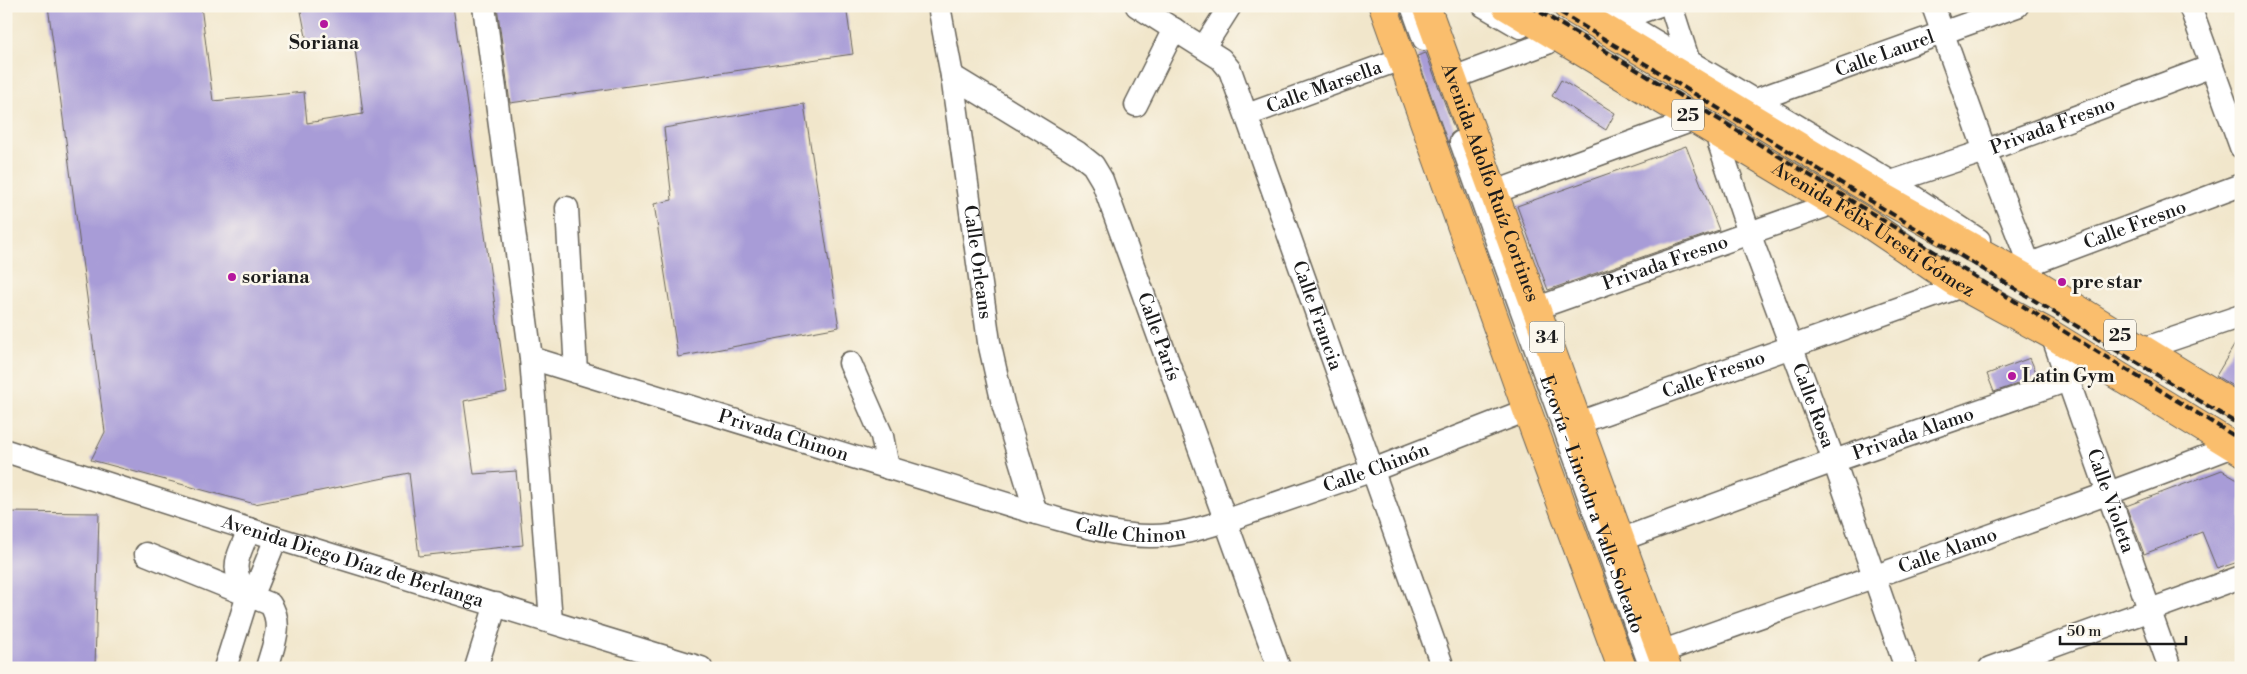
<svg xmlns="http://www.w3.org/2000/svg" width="2247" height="674" font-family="'Libre Bodoni',serif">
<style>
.building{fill:#a89cd7}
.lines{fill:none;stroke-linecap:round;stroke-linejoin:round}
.minor-casing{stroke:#676359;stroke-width:25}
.major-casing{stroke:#676359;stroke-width:30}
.minor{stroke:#fff;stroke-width:22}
.major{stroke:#fabe6d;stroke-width:28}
.rail{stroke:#1c1c1c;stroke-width:4;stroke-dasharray:8 4;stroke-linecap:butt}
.poi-dot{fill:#b5179e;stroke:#fbf7ec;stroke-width:2}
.labels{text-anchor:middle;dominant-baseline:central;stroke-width:5;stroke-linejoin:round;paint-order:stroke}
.shield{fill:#fbf7ec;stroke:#5f5e5a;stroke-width:1}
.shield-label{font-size:18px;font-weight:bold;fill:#1c1c1c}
.poi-label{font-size:19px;font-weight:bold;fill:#1c1c1c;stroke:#fbf7ec;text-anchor:start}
.street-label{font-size:19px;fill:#1c1c1c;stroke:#fbf7ec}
</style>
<rect width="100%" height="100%" fill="#fbf7ec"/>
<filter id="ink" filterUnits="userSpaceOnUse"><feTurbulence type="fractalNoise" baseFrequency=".02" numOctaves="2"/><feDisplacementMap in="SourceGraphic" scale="10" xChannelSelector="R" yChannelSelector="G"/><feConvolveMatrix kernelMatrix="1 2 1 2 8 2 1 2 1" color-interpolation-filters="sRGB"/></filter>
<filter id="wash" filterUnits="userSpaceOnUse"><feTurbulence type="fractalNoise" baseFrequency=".0096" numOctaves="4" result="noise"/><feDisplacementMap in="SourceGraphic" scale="20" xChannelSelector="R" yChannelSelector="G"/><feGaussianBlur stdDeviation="1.12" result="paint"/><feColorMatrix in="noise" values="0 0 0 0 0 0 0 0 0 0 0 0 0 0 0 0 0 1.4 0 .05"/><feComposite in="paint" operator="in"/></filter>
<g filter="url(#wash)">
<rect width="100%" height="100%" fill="#f1e6cb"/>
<g id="blocks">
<g class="building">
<polygon points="48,6 201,6 213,101 304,92 307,123 363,114 354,40 308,47 300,6 453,6 507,392 464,401 474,474 516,471 523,545 419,556 409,473 255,504 91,460 105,432"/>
<polygon points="497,6 846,6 853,54 510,103"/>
<polygon points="1426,53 1455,131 1451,134 1448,143 1417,56"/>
<polygon points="1561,80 1615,113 1606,130 1552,96"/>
<polygon points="804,104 839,327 678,357 654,204 672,200 664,128"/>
<polygon points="1686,146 1719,230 1548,290 1517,206"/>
<polygon points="2241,334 2241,391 2216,376"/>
<polygon points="2030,358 2038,377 1994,392 1987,374"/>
<polygon points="2222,470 2241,481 2241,561 2217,569 2202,532 2144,554 2126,506"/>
<polygon points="6,512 99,513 95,668 6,668"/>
</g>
</g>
</g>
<g filter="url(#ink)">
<use href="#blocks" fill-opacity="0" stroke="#676359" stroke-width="1"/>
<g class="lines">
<g class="minor-casing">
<g id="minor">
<polyline points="484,6 531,358 551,621"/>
<path id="s1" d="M939 6 952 76 989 342 1003 404 1036 513"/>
<path id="s2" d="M1137 6 1221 59 1230 70 1443 668"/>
<polyline points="1412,6 1424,39"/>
<polyline points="1484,6 1520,27"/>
<polyline points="1596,6 1891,182 1979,240"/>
<polyline points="1671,6 1689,62"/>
<polyline points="1933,6 1985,151 2037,284"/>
<polyline points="2190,6 2241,147"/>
<polyline points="1618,20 1657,6"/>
<polyline points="1204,47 1230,6"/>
<path id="s3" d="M952 76 1078 153 1093 165 1102 180 1279 668"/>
<polyline points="1453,78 1547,43"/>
<path id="s4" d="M1753 101 2017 6"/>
<polyline points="1136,105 1174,29"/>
<path id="s5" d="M1247 115 1401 59"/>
<path id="s6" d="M1461 142 1651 668"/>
<path id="s7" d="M1719 143 1749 233 1834 461 1906 668"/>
<path id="s8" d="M1891 182 1985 151 2212 66"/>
<polyline points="1495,192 1685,123"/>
<polyline points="567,208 576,372"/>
<path id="s9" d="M2030 264 2241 185"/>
<path id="s10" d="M1537 308 1823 207"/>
<path id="s11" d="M2052 335 2170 668"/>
<polyline points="2143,349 2241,316"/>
<path id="s12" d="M531 358 1036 513C1074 523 1114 537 1153 536 1177 536 1202 528 1225 521L1373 470 1527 410"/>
<polyline points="850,363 882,436 888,468"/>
<path id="s13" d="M1578 423 1962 286"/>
<path id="s14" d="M6 451 276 538 701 668"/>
<path id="s15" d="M1620 540 1834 461 2068 380"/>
<path d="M146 554 270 604C284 624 273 646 267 668"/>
<path d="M248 595C228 566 238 559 249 529"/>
<path id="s16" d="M1661 652C1851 583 2044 520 2233 446"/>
<polyline points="225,668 248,595 257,585 276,538"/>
<polyline points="476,668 496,604"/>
<polyline points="1990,668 2241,577"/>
</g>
</g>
<g class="major-casing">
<g id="major">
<polyline points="1383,6 1527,410 1622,668"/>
<path id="s17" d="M1426 6 1667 668"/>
<path id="s18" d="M1506 6 1869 224 1953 281 2052 335 2241 451"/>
<polyline points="1567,6 1884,198 2037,284 2241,410"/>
</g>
</g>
<use href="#minor" class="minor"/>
<use href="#major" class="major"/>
<g class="rail">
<polyline points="1530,6 1692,103 2241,440"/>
<polyline points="1550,6 2241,426"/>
</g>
</g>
</g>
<g class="poi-dot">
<circle cx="324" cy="24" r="5"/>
<circle cx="232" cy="277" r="5"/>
<circle cx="2062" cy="282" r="5"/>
<circle cx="2012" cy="376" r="5"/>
</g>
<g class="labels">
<g class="shield">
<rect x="1672" y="99.5" width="32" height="31" rx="4"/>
<rect x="2104" y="319.5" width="32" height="31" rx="4"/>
<rect x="1529.5" y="321.5" width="35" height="31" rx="4"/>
</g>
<g class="shield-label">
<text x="1688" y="115">25</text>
<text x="2120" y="335">25</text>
<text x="1547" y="337">34</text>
</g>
<g class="poi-label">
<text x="324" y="43" text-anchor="middle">Soriana</text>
<text x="242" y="277">soriana</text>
<text x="2072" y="282">pre star</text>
<text x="2022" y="376">Latin Gym</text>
</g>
<g class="street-label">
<text stroke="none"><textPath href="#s4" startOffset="140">Calle Laurel</textPath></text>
<text stroke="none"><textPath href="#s5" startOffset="82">Calle Marsella</textPath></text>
<text stroke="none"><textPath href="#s8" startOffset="171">Privada Fresno</textPath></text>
<text stroke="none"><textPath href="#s17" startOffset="188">Avenida Adolfo Ruíz Cortines</textPath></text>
<text stroke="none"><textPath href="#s9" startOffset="112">Calle Fresno</textPath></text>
<text stroke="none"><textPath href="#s18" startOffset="430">Avenida Félix Uresti Gómez</textPath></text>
<text stroke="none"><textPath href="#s1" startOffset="259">Calle Orleans</textPath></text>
<text stroke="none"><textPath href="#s10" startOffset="136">Privada Fresno</textPath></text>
<text stroke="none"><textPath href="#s2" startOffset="374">Calle Francia</textPath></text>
<text stroke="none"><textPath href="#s3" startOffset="351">Calle París</textPath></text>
<text stroke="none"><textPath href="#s13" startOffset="144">Calle Fresno</textPath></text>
<text stroke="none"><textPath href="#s7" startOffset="279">Calle Rosa</textPath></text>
<text stroke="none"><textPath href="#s15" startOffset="312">Privada Álamo</textPath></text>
<text stroke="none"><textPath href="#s12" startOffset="264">Privada Chinon</textPath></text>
<text stroke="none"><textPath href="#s12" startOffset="882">Calle Chinón</textPath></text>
<text stroke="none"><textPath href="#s11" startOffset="176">Calle Violeta</textPath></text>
<text stroke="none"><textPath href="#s6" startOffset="385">Ecovía - Lincoln a Valle Soleado</textPath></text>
<text stroke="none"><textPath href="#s12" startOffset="625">Calle Chinon</textPath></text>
<text stroke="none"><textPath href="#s16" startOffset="304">Calle Álamo</textPath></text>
<text stroke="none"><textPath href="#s14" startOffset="364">Avenida Diego Díaz de Berlanga</textPath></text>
</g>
</g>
<rect width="2247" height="674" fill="none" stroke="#fbf7ec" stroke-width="25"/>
<path d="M2060 636v8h126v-8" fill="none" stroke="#1c1c1c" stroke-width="2.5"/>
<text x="2067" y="636" font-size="15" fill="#1c1c1c" stroke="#fbf7ec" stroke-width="4" paint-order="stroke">50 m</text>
</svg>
